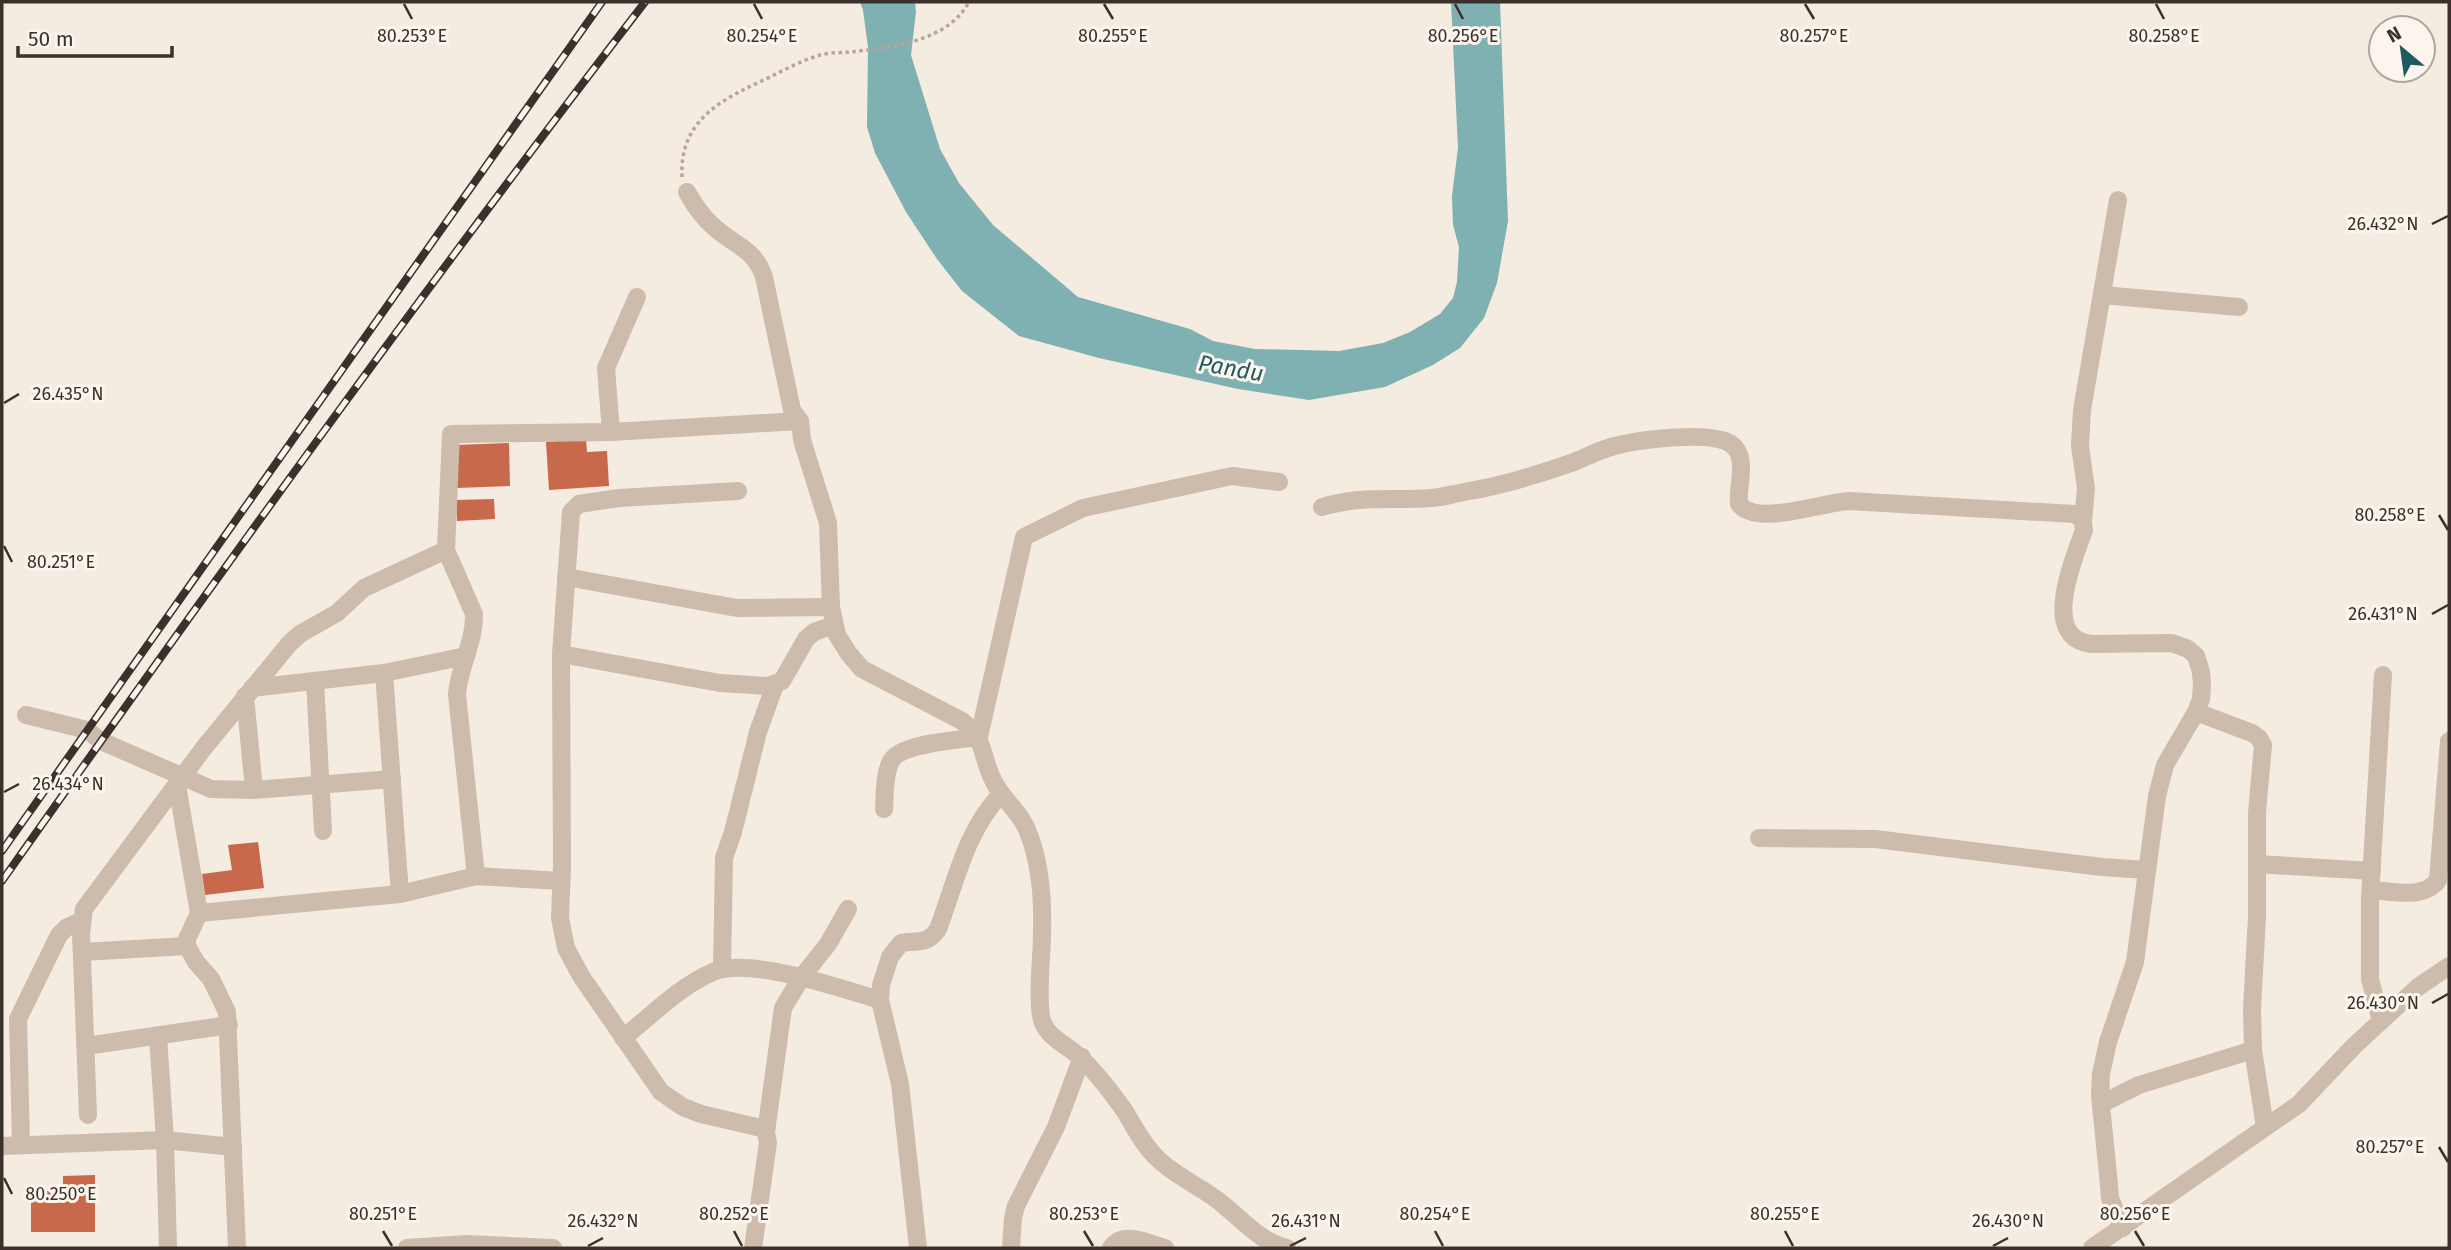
<svg xmlns="http://www.w3.org/2000/svg" width="2451" height="1250" font-family="'Fira Sans',sans-serif">
<style>
.water{fill:#7fb0b2}
.building{fill:#c8694b}
.lines{fill:none;stroke-linecap:round;stroke-linejoin:round}
.path{stroke:#b9a596;stroke-width:3.5;stroke-dasharray:3.5 3.5;stroke-linecap:butt}
.minor{stroke:#cdbbac;stroke-width:18}
.tertiary{stroke:#cdbbac;stroke-width:18}
.rail-casing{stroke:#3b302b;stroke-width:8}
.rail{stroke:#fbf5ee;stroke-width:5;stroke-dasharray:16;stroke-linecap:butt}
.ticks{fill:none;stroke:#3b302b;stroke-width:2.5}
.labels{text-anchor:middle;dominant-baseline:central;stroke-width:6;stroke-linejoin:round;paint-order:stroke}
.water-label{font-size:23px;font-style:italic;fill:#1f5a5e;stroke:#fbf5ee}
.ticks-label{font-size:18px;text-anchor:middle;fill:#3b302b;stroke:#fbf5ee;stroke-width:6;stroke-linejoin:round;paint-order:stroke}
</style>
<rect width="100%" height="100%" fill="#f4ebe1"/>
<polygon class="water" points="860,2 915,2 916,12 911,55 940,149 959,183 993,225 1078,297 1190,329 1213,341 1255,349 1339,351 1383,343 1410,332 1440,314 1453,298 1457,282 1459,247 1453,225 1452,196 1458,148 1451,2 1500,2 1508,221 1497,283 1484,318 1460,348 1433,365 1385,387 1309,400 1238,389 1099,358 1019,336 962,291 937,259 906,212 875,153 867,127 868,47 863,10"/>
<g class="building">
<polygon points="586,439 587,452 607,451 609,486 549,490 546,442"/>
<polygon points="509,443 510,486 457,488 456,445"/>
<polygon points="494,499 495,519 457,521 456,500"/>
<polygon points="258,842 264,888 205,895 202,874 232,870 228,845"/>
<polygon points="95,1175 95,1232 31,1232 31,1191 63,1191 63,1176"/>
</g>
<g class="lines">
<path class="path" d="M682 177C679 118 725 98 770 77 784 70 799 62 814 57 826 52 839 53 851 52 892 47 947 42 969 2"/>
<g class="minor">
<path d="M687 192C695 206 702 217 714 227 735 246 754 248 764 277L792 410 800 421 802 440 828 523 831 607 837 635 849 654 862 669 962 721C986 739 981 756 993 780 1002 800 1021 812 1028 832 1040 862 1043 900 1042 932 1042 960 1037 989 1041 1016 1044 1038 1071 1046 1084 1061 1099 1076 1112 1093 1124 1110 1134 1126 1143 1145 1157 1158 1177 1178 1205 1188 1226 1207 1244 1222 1263 1243 1287 1248"/>
<polyline points="2102,295 2239,307"/>
<polyline points="611,432 606,368 637,297"/>
<polyline points="738,491 619,498 579,504 571,512 561,654 562,865 560,918 566,948 581,976 661,1092 683,1107 701,1114 761,1128 766,1132 768,1143 753,1248"/>
<path d="M1322 507C1362 495 1392 501 1432 498 1443 497 1453 494 1464 492 1500 486 1537 475 1571 463 1584 458 1597 451 1611 447 1635 440 1710 430 1731 444 1749 456 1737 486 1739 504 1756 527 1823 502 1849 501L2074 514C2082 518 2083 521 2084 530 2074 559 2039 639 2092 644L2172 643 2188 649 2196 656 2201 672 2202 685 2201 699 2196 712 2165 765 2157 796 2135 962 2108 1042 2101 1074 2100 1095 2109 1185 2110 1198 2123 1228"/>
<polyline points="2083,521 2086,488 2080,446 2082,410 2118,200"/>
<polyline points="566,577 737,608 831,607"/>
<polyline points="561,654 720,683 768,686 782,681 806,639 814,632 834,625"/>
<polyline points="384,673 400,894"/>
<polyline points="315,681 323,831"/>
<polyline points="252,688 384,673 466,656"/>
<polyline points="245,696 254,790"/>
<polyline points="2196,712 2252,733 2259,738 2263,745 2257,813 2257,916 2252,1009 2253,1050 2265,1127"/>
<polyline points="26,715 87,730 101,741 211,789 254,790 392,779"/>
<polyline points="177,785 199,913 187,939 187,946 196,962 211,979 227,1012 237,1248"/>
<path d="M884 809C885 795 884 774 891 761 901 743 959 740 979 737L1024 537 1083 508 1232 476 1279 482"/>
<polyline points="1759,838 1875,839 2102,867 2147,870"/>
<polyline points="2257,864 2372,871"/>
<path d="M476 876 457 694C459 667 475 641 474 614L446 550 451 434 611 432 800 421"/>
<path d="M2371 890C2392 891 2424 900 2438 880L2449 741"/>
<polyline points="199,913 400,894 476,876 561,881"/>
<polyline points="82,952 187,946"/>
<polyline points="722,969 724,858 733,832 758,732 775,685"/>
<polyline points="2381,1021 2370,979 2370,897 2383,675"/>
<polyline points="158,1036 165,1140 168,1248"/>
<path d="M623 1038C651 1016 680 986 713 972 748 956 842 989 880 1000"/>
<polyline points="86,1046 229,1025"/>
<polyline points="2101,1104 2139,1085 2253,1050"/>
<polyline points="88,1115 81,933 84,909 203,749 289,644 300,634 337,613 364,588 446,550"/>
<polyline points="766,1132 783,1008 801,978 828,944 848,909"/>
<polyline points="21,1145 18,1019 59,935 66,928 81,921"/>
<polyline points="2,1146 165,1140 233,1147"/>
<polyline points="407,1248 467,1244 553,1248"/>
<path d="M918 1248 900 1084 880 1000 881 985 890 957 901 943C917 940 928 945 938 929 956 882 965 832 1001 794"/>
<polyline points="1011,1248 1013,1218 1016,1206 1056,1127 1082,1057"/>
<path d="M1111 1248C1123 1230 1147 1243 1165 1248"/>
</g>
<polyline class="tertiary" points="2092,1248 2299,1104 2354,1046 2418,987 2449,966"/>
<g class="rail-casing">
<g id="rail">
<polyline points="2,851 602,2"/>
<path d="M2 881C211 585 423 290 645 2"/>
</g>
</g>
<use href="#rail" class="rail"/>
</g>
<path class="ticks" d="M404 4 412 19M754 4 762 19M1104 4 1113 19M1455 4 1463 19M1805 4 1814 19M2156 4 2164 19M2432 224 2448 216M4 403 19 394M2439 515 2448 530M4 546 12 562M2432 614 2448 605M4 792 19 784M2432 1003 2448 994M2439 1147 2448 1162M4 1178 12 1194M383 1231 392 1246M734 1231 742 1246M1084 1231 1093 1246M1435 1231 1443 1246M1785 1231 1793 1246M2135 1231 2144 1246M588 1246 603 1238M1290 1246 1306 1238M1993 1246 2008 1238"/>
<g class="labels">
<g class="water-label">
<text transform="translate(1231 368) rotate(10)">Pandu</text>
</g>
</g>
<g class="ticks-label">
<text x="412" y="42">80.253°E</text>
<text x="762" y="42">80.254°E</text>
<text x="1113" y="42">80.255°E</text>
<text x="1463" y="42">80.256°E</text>
<text x="1814" y="42">80.257°E</text>
<text x="2164" y="42">80.258°E</text>
<text x="2383" y="230">26.432°N</text>
<text x="68" y="400">26.435°N</text>
<text x="2390" y="521">80.258°E</text>
<text x="61" y="568">80.251°E</text>
<text x="2383" y="620">26.431°N</text>
<text x="68" y="790">26.434°N</text>
<text x="2383" y="1009">26.430°N</text>
<text x="2390" y="1153">80.257°E</text>
<text x="61" y="1200">80.250°E</text>
<text x="383" y="1220">80.251°E</text>
<text x="734" y="1220">80.252°E</text>
<text x="1084" y="1220">80.253°E</text>
<text x="1435" y="1220">80.254°E</text>
<text x="1785" y="1220">80.255°E</text>
<text x="2135" y="1220">80.256°E</text>
<text x="603" y="1227">26.432°N</text>
<text x="1306" y="1227">26.431°N</text>
<text x="2008" y="1227">26.430°N</text>
</g>
<rect width="2451" height="1250" fill="none" stroke="#3b302b" stroke-width="7"/>
<g transform="translate(2402 49) rotate(331)"><circle r="33" fill="#fbf5ee" stroke="#aea6a0" stroke-width="2"/>
<path d="M0-5L12 26L0 18L-12 26Z" fill="#1f5a5e"/>
<text y="-10" font-size="19" font-weight="bold" text-anchor="middle" fill="#3b302b">N</text>
</g>
<path d="M18 46v10h154v-10" fill="none" stroke="#3b302b" stroke-width="3.5"/>
<text x="28" y="46" font-size="21" fill="#3b302b" stroke="#fbf5ee" stroke-width="5" paint-order="stroke">50 m</text>
</svg>
